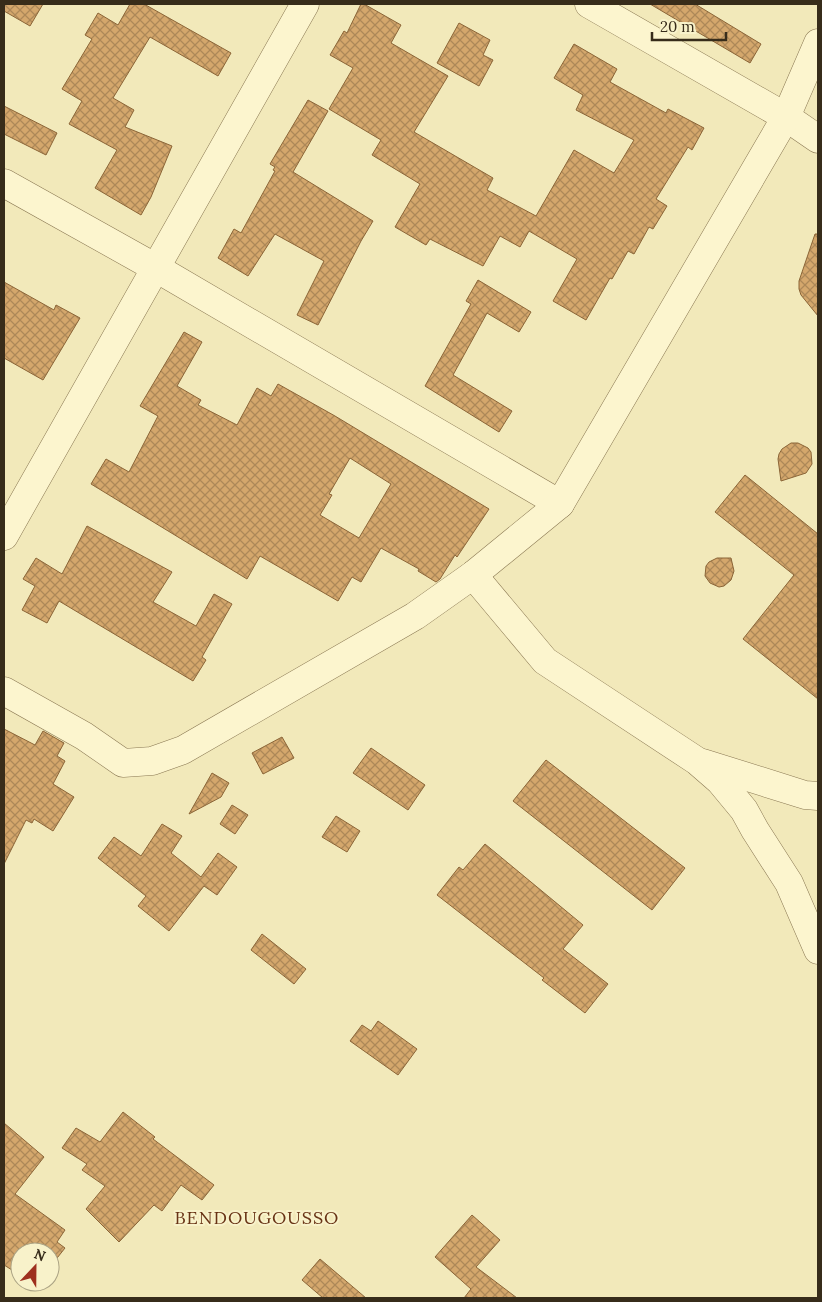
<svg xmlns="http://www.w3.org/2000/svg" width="822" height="1302" font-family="Lora,serif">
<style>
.building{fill:url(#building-cross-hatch);stroke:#8b6537;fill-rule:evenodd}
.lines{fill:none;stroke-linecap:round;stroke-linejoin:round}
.minor-casing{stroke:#8a7853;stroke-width:29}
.minor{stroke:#fcf5ce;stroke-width:28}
.labels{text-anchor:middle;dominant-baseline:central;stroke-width:4;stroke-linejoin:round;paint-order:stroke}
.neighbourhood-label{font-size:18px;letter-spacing:1px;fill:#683315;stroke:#f8f2ca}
</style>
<defs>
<pattern id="building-cross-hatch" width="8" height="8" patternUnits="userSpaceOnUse" patternTransform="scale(1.25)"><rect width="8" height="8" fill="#d4a76c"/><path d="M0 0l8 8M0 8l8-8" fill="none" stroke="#ad8858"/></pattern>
</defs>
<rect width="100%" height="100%" fill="#f2e9ba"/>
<g class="building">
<polygon points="4,4 43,4 30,26 4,11"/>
<polygon points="130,4 144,4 231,53 218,76 150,37 113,98 134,110 125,127 172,146 151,197 141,215 95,188 117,150 69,124 82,101 62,89 92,39 85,35 98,13 118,25"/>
<polygon points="361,4 364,4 401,25 391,43 448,76 414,132 493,178 487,190 536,216 574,150 614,173 634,140 576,110 583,95 554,78 574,44 617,69 610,82 666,113 668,109 704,128 692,150 688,147 656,199 667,206 653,229 649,227 634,254 628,251 612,279 610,278 586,320 553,301 577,259 529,231 520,247 500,236 483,266 430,239 426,245 395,227 420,184 372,155 381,140 329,109 353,68 330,55 344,31 347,33"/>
<polygon points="650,4 695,4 761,44 750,63"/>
<polygon points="459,23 490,40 483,55 493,60 479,86 437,63"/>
<polygon points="308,100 328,111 293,172 373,221 361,241 318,325 297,315 324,261 275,234 248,276 218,258 234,229 241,233 275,171 273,170 275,167 270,164"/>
<polygon points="4,106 57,133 46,155 4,134"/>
<polygon points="815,234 818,234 818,316 801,295 799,289 799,281"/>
<polygon points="478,280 531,312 519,332 487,313 453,375 512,411 499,432 425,386 471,304 466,301"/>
<polygon points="4,282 54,310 56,305 80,318 43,380 4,358"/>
<path d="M184 332 202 342 177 386 201 400 198 405 237 425 257 388 271 396 278 384 335 416 489 509 457 557 455 555 440 579 436 582 418 571 419 569 381 548 361 582 352 577 338 601 260 556 247 579 91 484 106 459 129 472 158 416 140 406ZM350 458 391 484 359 538 320 515 332 495 329 494Z"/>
<polygon points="791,443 798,443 808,448 811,452 812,464 806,473 781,481 778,459 779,454 782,449"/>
<polygon points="745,475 818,534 818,699 743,639 794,575 715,512"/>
<polygon points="87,526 172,572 153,602 196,626 214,594 232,604 202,657 206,660 193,681 59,601 47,623 22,610 35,586 23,579 36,558 62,574"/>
<polygon points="717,558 731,558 734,571 731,580 724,586 719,587 710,583 705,576 706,566 709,562"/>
<polygon points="4,729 35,745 43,731 64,743 57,756 65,761 53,784 74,797 53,831 34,819 32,823 26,820 4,864"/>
<polygon points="282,737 294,758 263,774 252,753"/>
<polygon points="371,748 425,785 408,810 353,773"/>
<polygon points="546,760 685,868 652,910 513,801"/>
<polygon points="212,773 229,783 221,797 189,814"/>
<polygon points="232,805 248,815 235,834 220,824"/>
<polygon points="336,816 360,831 347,852 322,837"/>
<polygon points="162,824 182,836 171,853 201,877 218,853 237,867 217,895 204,886 169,931 138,906 146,896 98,858 114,837 141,856"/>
<polygon points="485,844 583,925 563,949 608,984 585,1013 542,980 544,978 437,895 459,867 463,870"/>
<polygon points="262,934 306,969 294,984 251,950"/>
<polygon points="378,1021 417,1049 398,1075 350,1041 362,1025 371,1031"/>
<polygon points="123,1112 155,1137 153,1139 214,1185 202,1200 181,1185 162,1211 154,1205 119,1242 86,1209 105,1186 82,1170 87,1164 62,1148 76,1128 100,1142"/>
<polygon points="4,1123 44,1157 15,1194 65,1230 57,1242 65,1248 50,1267 50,1252 20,1252 20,1275 4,1265"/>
<polygon points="472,1215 500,1240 476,1267 517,1298 464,1298 471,1289 435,1257"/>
<polygon points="320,1259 366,1298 323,1298 302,1280"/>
</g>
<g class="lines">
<g class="minor-casing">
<g id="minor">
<polyline points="589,4 786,117 818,139"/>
<polyline points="4,183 156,268 560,504"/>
<polyline points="4,536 305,4"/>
<polyline points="473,575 545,661 697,761 720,781 744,810 755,830 789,883 818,950"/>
<polyline points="4,691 84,736 123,763 152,761 183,750 415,616 473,575 560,504 786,117 818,43"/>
<polyline points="703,763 805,795 818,796"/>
</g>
</g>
<use href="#minor" class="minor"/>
</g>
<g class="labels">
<g class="neighbourhood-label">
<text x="257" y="1217">BENDOUGOUSSO</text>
</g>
</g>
<rect width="822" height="1302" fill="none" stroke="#372c1a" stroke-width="10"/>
<g transform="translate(35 1267) rotate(22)"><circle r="24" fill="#f8f2ca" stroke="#aba384"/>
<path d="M0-4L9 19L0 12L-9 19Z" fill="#9e301e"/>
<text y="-8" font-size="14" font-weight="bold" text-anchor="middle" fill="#372c1a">N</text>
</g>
<path d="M652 32v8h74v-8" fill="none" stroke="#372c1a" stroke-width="2.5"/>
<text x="660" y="32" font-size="15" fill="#372c1a" stroke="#f8f2ca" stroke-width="4" paint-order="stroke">20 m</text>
</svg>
